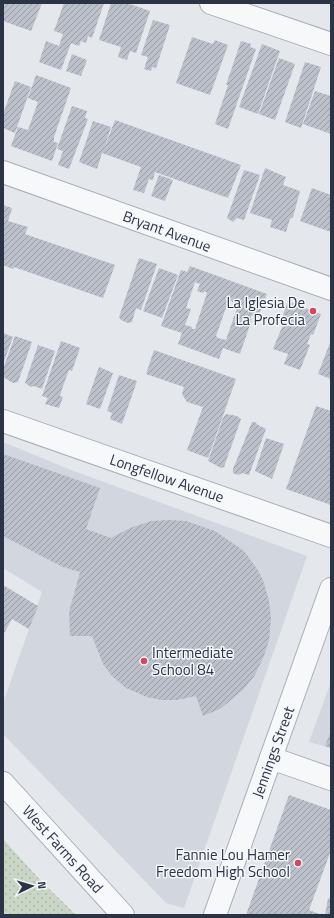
<svg xmlns="http://www.w3.org/2000/svg" width="334" height="918" font-family="'Titillium Web',sans-serif">
<style>
.built{fill:#d2d6de}
.park{fill:url(#park-dots)}
.building{fill:url(#building-hatch);fill-rule:evenodd}
.lines{fill:none;stroke-linecap:round;stroke-linejoin:round}
.minor-casing{stroke:#a9aeb7;stroke-width:24}
.tertiary-casing{stroke:#a9aeb7;stroke-width:24}
.minor{stroke:#f7f8fa;stroke-width:22}
.tertiary{stroke:#f7f8fa;stroke-width:22}
.poi-dot{fill:#d1495b;stroke:#f4f6f9;stroke-width:1.5}
.labels{text-anchor:middle;dominant-baseline:central;stroke-width:3;stroke-linejoin:round;paint-order:stroke}
.street-label{font-size:15px;fill:#2b3445;stroke:#f4f6f9}
.poi-label{font-size:15px;fill:#2b3445;stroke:#f4f6f9;text-anchor:end}
</style>
<defs>
<pattern id="park-dots" width="8" height="8" patternUnits="userSpaceOnUse"><rect width="8" height="8" fill="#c9d6c5"/><path d="M2 2h.1M6 6h.1" fill="none" stroke="#adb8ab" stroke-width="1.8" stroke-linecap="round"/></pattern>
<pattern id="building-hatch" width="6" height="6" patternUnits="userSpaceOnUse"><rect width="6" height="6" fill="#bbc0ca"/><path d="M-1 1l2-2M0 6l6-6M5 7l2-2" fill="none" stroke="#989da6"/></pattern>
</defs>
<rect width="100%" height="100%" fill="#e4e7ec"/>
<g class="built">
<polygon points="3,442 71,470 307,556 184,908 166,903 3,734 3,703 42,592 3,568"/>
<polygon points="331,682 331,748 309,742"/>
</g>
<polygon class="park" points="3,839 42,882 76,915 3,915"/>
<g class="building">
<polygon points="3,3 42,3 31,31 3,21"/>
<polygon points="64,3 104,3 92,38 88,36 86,43 81,41 79,46 71,43 61,70 39,62 46,41 59,46 63,34 54,31"/>
<polygon points="111,3 127,3 150,11 136,53 130,51 127,60 118,57 121,47 99,40"/>
<polygon points="153,20 170,25 156,68 152,67 151,71 144,69 148,57 141,55"/>
<polygon points="192,37 213,44 215,40 228,45 210,95 176,83"/>
<polygon points="241,41 251,44 250,47 256,49 228,129 215,124 228,85 226,85"/>
<polygon points="262,44 280,51 258,114 239,107"/>
<polygon points="72,54 87,60 81,76 66,71"/>
<polygon points="279,58 295,64 275,120 259,114"/>
<polygon points="305,62 321,67 301,128 285,122"/>
<polygon points="36,75 71,88 54,137 54,142 58,143 52,161 11,146 18,127 28,130 38,102 28,98"/>
<polygon points="15,81 31,87 15,133 3,128 3,114"/>
<polygon points="315,91 331,96 331,134 303,124"/>
<polygon points="72,106 87,111 85,118 88,119 69,169 58,165 63,151 57,149"/>
<polygon points="115,120 241,165 228,198 155,172 153,180 149,179 144,193 133,190 141,167 102,153 97,169 79,162 93,121 111,127 104,149"/>
<polygon points="265,168 286,177 283,185 300,191 293,217 290,219 286,232 270,227 272,220 250,213"/>
<polygon points="244,170 260,175 244,220 237,218 233,222 227,218"/>
<polygon points="159,175 173,180 165,201 151,196"/>
<polygon points="312,188 331,195 331,232 300,221"/>
<polygon points="3,205 12,208 8,221 28,227 25,234 115,265 103,298 14,267 13,269 3,265"/>
<polygon points="139,258 157,264 141,310 136,308 132,322 128,323 121,320 119,317"/>
<path d="M190 266 267 294 258 317 252 315 250 319H252L240 354 223 348 219 359 178 344 182 333 161 326 181 270 187 272ZM195 282 200 284 197 291 203 293 205 291 207 293 195 329H192V327L185 325 191 309 186 308ZM231 301 238 305 226 340 218 338 216 336 228 302Z"/>
<polygon points="159,268 178,275 162,318 143,311"/>
<polygon points="288,301 321,314 313,335 311,334 307,344 310,345 300,370 284,364 288,354 273,349 283,325 280,323"/>
<polygon points="3,333 13,337 3,364"/>
<polygon points="15,336 32,342 18,382 13,383 3,377 3,369"/>
<polygon points="331,340 331,379 318,374"/>
<polygon points="61,341 80,348 72,371 69,370 62,389 60,396 63,397 59,408 45,404 48,398 42,396"/>
<polygon points="38,345 55,351 42,389 34,386 31,387 25,383"/>
<polygon points="154,350 236,379 208,458 187,450 203,407 187,402 182,394 184,387 146,374"/>
<polygon points="99,367 113,373 100,409 86,404"/>
<polygon points="119,375 137,381 122,424 110,419 112,413 107,411"/>
<polygon points="316,406 331,411 331,505 286,489"/>
<polygon points="226,414 237,416 241,419 224,467 221,468 208,461 223,418"/>
<polygon points="252,422 255,422 258,425 266,429 249,475 242,473 238,475 233,473 233,469"/>
<polygon points="266,438 284,444 272,479 255,471"/>
<polygon points="3,454 100,488 86,529 111,538 130,528 151,521 169,520 186,521 215,531 244,551 257,569 263,580 269,601 271,618 269,640 264,656 255,675 244,689 220,709 203,716 196,696 177,700 162,700 147,697 126,688 112,676 103,664 92,636 70,636 69,612 80,572 63,567 3,536"/>
<polygon points="3,585 38,606 29,629 12,619 3,635"/>
<polygon points="331,731 331,748 325,746"/>
<polygon points="289,795 331,810 331,850 309,910 322,915 246,915"/>
<polygon points="328,898 331,899 331,915 325,915"/>
</g>
<g class="lines">
<g class="minor-casing">
<g id="minor">
<polyline points="211,3 331,44"/>
<polyline points="3,172 331,289"/>
<polyline points="3,421 331,536"/>
<polyline points="271,758 331,779"/>
<polyline points="215,915 331,589"/>
</g>
</g>
<g class="tertiary-casing">
<polyline id="tertiary" points="3,783 123,915"/>
</g>
<use href="#minor" class="minor"/>
<use href="#tertiary" class="tertiary"/>
</g>
<g class="poi-dot">
<circle cx="313" cy="311" r="4"/>
<circle cx="144" cy="661" r="4"/>
<circle cx="298" cy="863" r="4"/>
</g>
<g class="labels">
<g class="street-label">
<text transform="translate(167 231) rotate(20)">Bryant Avenue</text>
<text transform="translate(167 478) rotate(19)">Longfellow Avenue</text>
<text transform="translate(273 752) rotate(-70)">Jennings Street</text>
<text transform="translate(63 849) rotate(48)">West Farms Road</text>
</g>
<g class="poi-label">
<text x="305" y="302">La Iglesia De<tspan x="305" dy="17">La Profecia</tspan></text>
<text x="152" y="652" text-anchor="start">Intermediate<tspan x="152" dy="17">School 84</tspan></text>
<text x="290" y="854">Fannie Lou Hamer<tspan x="290" dy="17">Freedom High School</tspan></text>
</g>
</g>
<rect width="334" height="918" fill="none" stroke="#2b3445" stroke-width="8"/>
<g transform="translate(32 886) rotate(85)" stroke="#f4f6f9" stroke-width="3" paint-order="stroke">
<path d="M0-3L7 15L0 10L-7 15Z" fill="#2b3445"/>
<text y="-6" font-size="11" font-weight="bold" text-anchor="middle" fill="#2b3445">N</text>
</g>
</svg>
